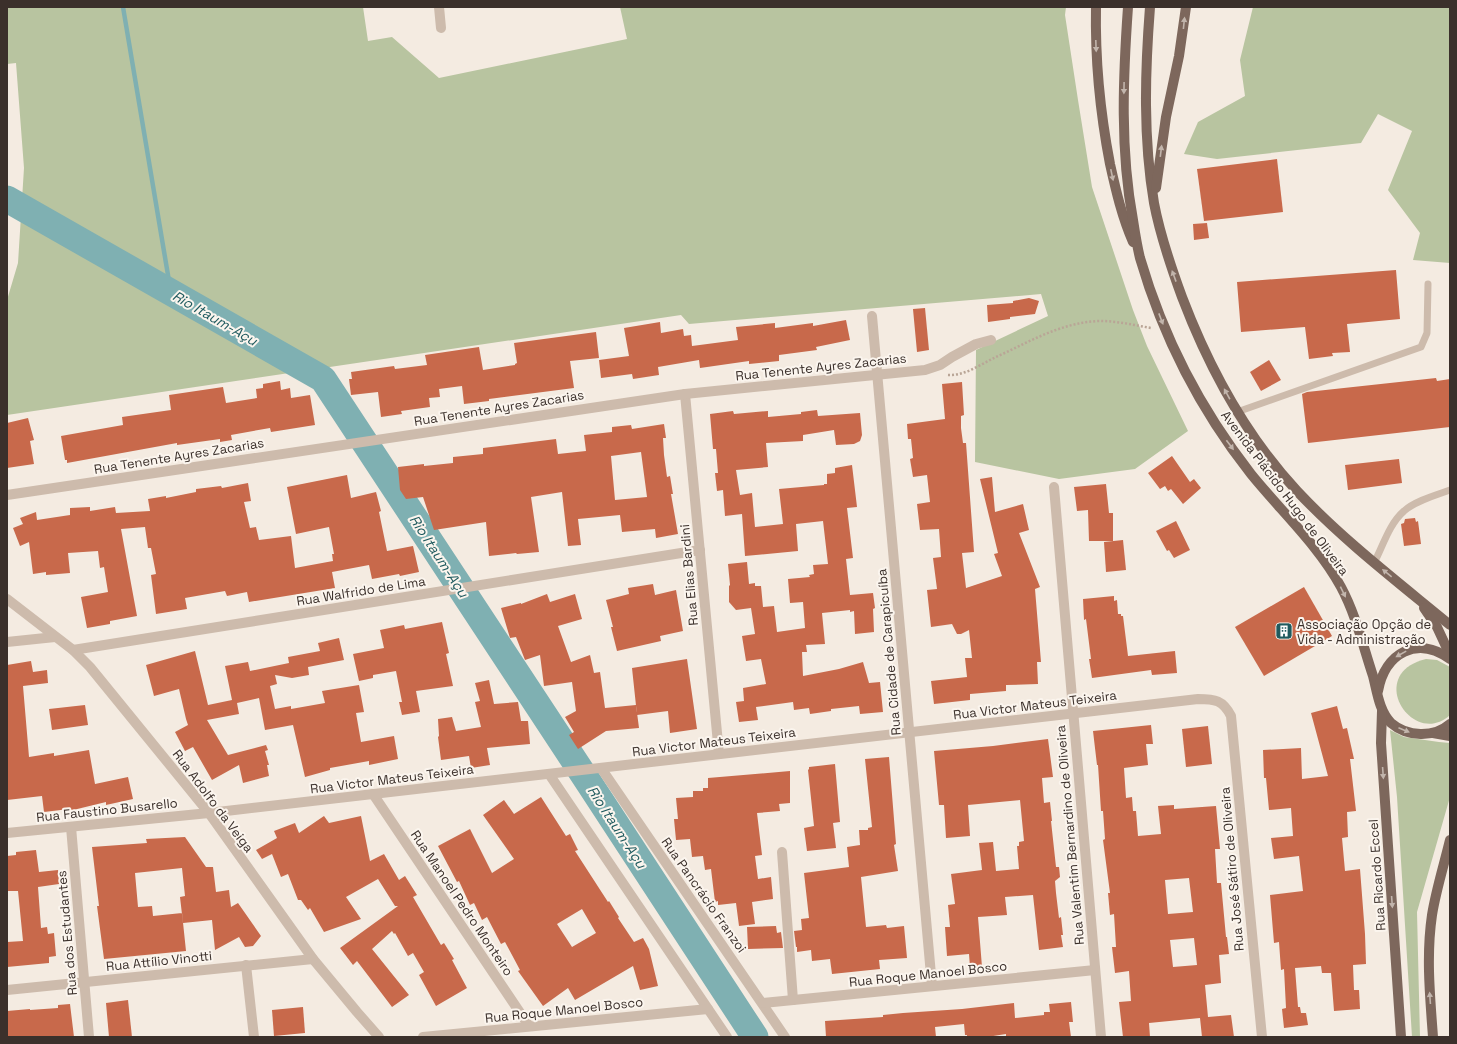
<svg xmlns="http://www.w3.org/2000/svg" width="1457" height="1044" font-family="'Space Grotesk',sans-serif">
<style>
.green{fill:#b8c4a0}
.lines{fill:none;stroke-linecap:round;stroke-linejoin:round}
.stream{stroke:#7fb0b2;stroke-width:4.5}
.river{stroke:#7fb0b2;stroke-width:27}
.building{fill:#c8694b;fill-rule:evenodd}
.path{stroke:#b9a596;stroke-width:2.5;stroke-dasharray:2 2;stroke-linecap:butt}
.service{stroke:#cdbbac;stroke-width:7}
.minor{stroke:#cdbbac;stroke-width:10}
.tertiary{stroke:#cdbbac;stroke-width:10}
.primary{stroke:#7d675c;stroke-width:10}
.oneway{fill:#c2b5ac}
.labels{text-anchor:middle;dominant-baseline:central;stroke-width:4;stroke-linejoin:round;paint-order:stroke}
.street-label{font-size:13px;fill:#3b302b;stroke:#fbf5ee}
.poi-label{font-size:13px;fill:#3b302b;stroke:#fbf5ee;text-anchor:start}
.water-label{font-size:14px;font-style:italic;fill:#1f5a5e;stroke:#fbf5ee}
</style>
<rect width="100%" height="100%" fill="#f4ebe1"/>
<g class="green">
<polygon points="7,7 363,7 368,41 392,37 439,78 627,39 620,7 1066,7 1065,15 1078,100 1092,187 1133,310 1147,346 1188,431 1135,469 1059,479 975,462 976,350 1048,316 1041,294 689,324 681,315 7,415 7,300 18,263 24,168 16,63 7,64"/>
<polygon points="1253,7 1450,7 1450,263 1413,260 1420,233 1388,190 1412,131 1378,114 1361,143 1217,159 1184,154 1198,122 1245,96 1240,60"/>
<path d="M1426 659 1437 660 1450 667V715C1413 749 1364 674 1426 659Z"/>
<polygon points="1390,730 1404,737 1439,742 1450,743 1450,797 1417,912 1420,1037 1412,1037 1397,797"/>
</g>
<g class="lines">
<polyline class="stream" points="123,7 171,293"/>
<polyline class="river" points="7,199 323,379 589,783 755,1037"/>
</g>
<g class="building">
<polygon points="1277,159 1283,212 1204,221 1197,169"/>
<polygon points="1207,223 1209,238 1194,240 1193,224"/>
<polygon points="1396,270 1400,319 1347,324 1350,352 1332,353 1333,356 1309,359 1305,327 1241,332 1237,282"/>
<polygon points="1029,298 1039,301 1035,314 1010,317 1010,319 988,322 987,305 1013,303 1013,301"/>
<polygon points="925,308 929,350 917,352 913,309"/>
<polygon points="846,320 850,340 816,347 817,350 779,355 779,361 749,364 749,361 700,368 699,360 658,367 659,375 633,379 632,374 601,378 599,360 629,356 624,328 660,322 661,333 683,329 684,336 691,335 692,346 738,340 736,327 775,323 775,328 813,323 813,326"/>
<polygon points="596,332 599,358 570,361 574,388 489,399 489,401 464,404 462,386 439,389 440,397 429,398 430,407 401,411 402,414 381,417 378,392 351,395 349,379 352,379 351,372 394,366 395,369 427,365 425,355 479,347 483,370 515,365 515,364 517,363 514,343"/>
<polygon points="1269,360 1281,380 1261,391 1250,372"/>
<polygon points="1436,378 1437,381 1450,379 1450,427 1308,443 1302,394 1307,392"/>
<polygon points="280,381 281,390 290,388 291,398 310,395 315,425 271,432 270,428 231,435 232,440 220,442 220,439 177,445 177,443 67,463 67,460 65,460 61,436 123,425 122,417 171,410 169,395 223,387 226,403 257,398 256,389 263,388 263,384"/>
<polygon points="962,382 964,415 961,416 961,428 963,443 966,443 974,552 962,553 966,588 1002,576 994,554 998,553 980,479 992,477 995,512 1023,504 1029,530 1019,533 1040,587 1035,589 1041,662 1037,662 1038,684 1006,685 1006,691 970,694 970,700 934,704 931,681 967,677 965,658 972,658 969,630 961,634 957,634 952,624 931,627 927,590 937,589 933,558 941,557 939,529 920,530 917,504 930,502 927,475 913,477 910,459 913,458 911,439 908,439 907,424 945,419 942,384"/>
<polygon points="817,410 818,416 860,413 862,435 860,441 854,444 836,445 834,430 803,435 803,441 766,443 768,467 736,470 740,495 752,493 755,527 783,524 779,489 824,485 824,484 827,484 827,474 835,473 835,468 852,465 857,507 847,508 853,558 846,559 850,595 873,593 875,608 873,609 874,632 855,634 854,611 850,612 850,610 822,613 825,644 806,645 807,652 802,652 803,676 839,669 863,662 869,683 880,682 883,712 860,714 859,706 831,709 831,711 810,714 809,708 794,710 793,702 756,707 758,720 739,722 736,702 744,701 743,688 766,684 761,659 746,661 742,636 755,634 751,608 736,610 729,602 729,586 730,585 728,564 747,562 749,584 755,583 755,586 761,586 763,607 774,606 777,632 805,628 803,602 790,603 788,579 810,577 809,575 814,574 813,565 828,564 823,521 796,524 798,551 745,556 742,514 725,516 723,490 717,491 715,473 718,473 716,449 713,449 710,414 733,411 734,414 768,411 768,417 801,414 801,412"/>
<polygon points="28,418 34,440 30,441 34,464 7,468 7,423"/>
<path d="M664 424 666 438H663L664 455 667 477 670 476 673 494H671L678 534 656 538 655 529 622 532 620 515 578 519 581 545 568 546 562 492 531 497 539 552 517 554 516 553 489 556 486 522 434 530 423 497 406 499 400 490 398 467 424 464V466L453 463V457L483 454V448L556 439 558 454 586 451 584 435 612 432V427L631 425 632 429ZM641 452 647 497 615 500 611 456Z"/>
<polygon points="1172,456 1190,482 1194,479 1201,488 1183,504 1171,489 1168,491 1165,486 1160,489 1148,473"/>
<polygon points="1399,459 1402,483 1348,490 1345,465"/>
<polygon points="347,475 351,498 376,492 381,511 379,512 387,551 413,546 419,572 400,576 399,574 372,579 369,565 332,572 335,588 249,602 247,592 227,596 225,591 185,598 187,609 156,614 151,575 156,574 151,548 148,548 145,527 121,529 137,616 110,621 110,624 87,628 81,597 108,592 104,567 100,568 98,551 68,553 70,573 46,575 46,572 33,574 29,542 20,546 13,528 23,524 20,518 36,512 37,520 70,515 70,508 90,507 90,511 115,507 116,513 150,511 148,499 166,496 166,498 196,492 196,489 221,486 222,488 248,483 251,501 244,502 250,528 256,527 259,540 291,536 295,568 333,561 332,554 334,554 329,527 296,534 287,487"/>
<polygon points="1106,484 1109,513 1113,513 1113,541 1089,541 1088,510 1077,511 1074,487"/>
<polygon points="1415,518 1416,522 1418,521 1421,544 1404,546 1401,524 1404,523 1405,519"/>
<polygon points="1176,521 1190,550 1174,558 1169,550 1167,551 1156,531"/>
<polygon points="1123,540 1126,570 1106,572 1104,542"/>
<polygon points="653,584 655,595 676,590 683,631 660,636 661,641 617,651 611,627 613,627 606,600 629,594 628,588"/>
<polygon points="1304,587 1332,636 1264,676 1235,627"/>
<polygon points="547,594 550,602 575,594 582,619 558,626 571,662 590,655 594,673 600,672 605,708 636,705 639,728 606,731 578,749 569,735 574,732 565,717 576,711 572,682 544,686 540,655 525,660 516,637 510,638 501,608 521,603 521,604"/>
<polygon points="1114,596 1114,601 1117,600 1118,614 1121,614 1121,616 1123,616 1128,656 1175,651 1177,673 1152,675 1151,670 1092,678 1089,659 1091,659 1086,619 1084,620 1083,599"/>
<polygon points="442,622 449,653 446,654 453,686 416,691 420,712 402,715 399,702 402,702 396,671 373,675 373,678 359,681 353,654 384,648 380,630 404,625 405,629"/>
<polygon points="339,638 344,660 308,667 309,675 292,678 275,675 277,684 270,686 275,709 291,706 291,709 325,703 322,691 359,685 364,712 356,713 361,742 394,736 398,759 369,765 369,761 330,768 330,770 305,777 293,725 265,730 259,698 237,703 239,714 207,720 228,755 266,745 268,750 265,751 269,765 267,765 269,776 243,783 239,765 212,780 193,747 185,751 175,732 188,725 186,719 179,689 154,696 146,665 195,651 208,705 232,700 225,666 248,662 250,671 289,663 288,657 320,651 318,643"/>
<polygon points="687,659 697,729 670,733 668,711 637,715 632,668"/>
<polygon points="31,661 33,672 47,670 48,683 23,686 29,757 54,753 54,756 89,750 95,784 128,777 133,799 106,805 106,802 69,811 69,809 44,812 42,796 7,800 7,665"/>
<polygon points="489,680 494,704 518,702 521,721 528,721 530,744 487,748 490,765 471,768 469,756 441,760 438,737 439,736 438,719 452,717 456,731 481,727 475,702 480,701 475,683"/>
<polygon points="85,705 88,725 52,730 49,709"/>
<polygon points="1337,706 1343,729 1347,728 1354,759 1350,759 1356,811 1347,812 1348,837 1342,838 1345,871 1360,869 1365,934 1366,964 1353,965 1354,990 1359,990 1360,1009 1334,1011 1331,973 1322,973 1321,966 1295,968 1298,1007 1300,1007 1301,1013 1306,1013 1308,1025 1284,1028 1282,1009 1286,1008 1284,969 1281,970 1279,942 1274,943 1270,895 1303,891 1299,856 1274,859 1271,838 1293,836 1291,808 1269,810 1266,778 1264,778 1263,750 1301,748 1302,779 1328,776 1311,713"/>
<path d="M1151 725 1153 744H1146L1148 765 1124 768 1126 798 1132 797 1133 811H1136L1138 836 1161 834 1158 806 1174 805V809L1216 806 1220 849H1215L1217 883H1221L1226 937H1227L1229 954 1219 955 1221 983 1205 985 1208 1017 1231 1015 1234 1037H1202L1200 1018 1149 1023 1150 1037H1123L1119 1002 1131 1001 1129 971 1115 973 1112 947H1116L1114 914 1110 915 1108 893H1110L1103 840 1105 839 1103 811H1101L1098 765H1097L1093 731ZM1189 878 1193 912 1168 914 1165 880ZM1194 938 1197 965 1173 967 1170 940Z"/>
<polygon points="1208,726 1212,764 1186,767 1182,729"/>
<polygon points="1048,739 1053,777 1042,778 1044,803 1050,802 1052,821 1051,821 1056,867 1059,867 1060,877 1055,881 1056,893 1059,918 1061,917 1063,935 1061,935 1063,947 1039,950 1033,895 1005,897 1007,915 978,917 982,967 970,967 969,954 947,956 945,927 950,927 948,905 955,904 951,874 982,870 979,843 993,842 996,871 1019,869 1017,846 1019,846 1019,842 1024,841 1020,800 968,805 970,836 946,838 944,805 939,805 934,751 993,746"/>
<polygon points="889,757 896,844 894,845 898,871 861,877 866,927 886,925 887,928 904,926 907,958 879,960 880,969 832,974 830,959 812,961 811,950 797,952 797,947 796,947 794,931 802,930 801,919 809,918 804,873 849,867 847,847 860,845 859,830 868,830 868,828 872,827 865,759"/>
<polygon points="835,764 840,822 833,823 836,848 807,851 804,828 814,826 808,770 809,769 809,767"/>
<polygon points="790,771 790,803 779,804 780,811 757,813 762,855 755,856 758,879 771,877 773,899 752,902 755,924 739,926 736,903 718,905 718,901 715,902 711,869 705,870 703,856 692,857 690,839 676,840 674,819 678,819 676,798 693,797 693,791 703,791 703,788 708,788 708,778"/>
<path d="M541 797 566 836 570 834 578 850 575 851 608 902 609 901 619 917 618 918 634 942 643 938 649 949 658 986 640 990 633 966 575 1000 568 988 543 1006 518 971 520 970 505 942 501 944 487 917 482 920 474 903 470 905 459 881 457 882 438 846 470 829 492 873 514 859 483 815 504 800 514 814ZM582 909 596 933 572 947 557 924Z"/>
<polygon points="324,816 329,823 361,816 370,861 384,854 399,880 405,876 417,895 413,897 441,945 444,943 454,959 452,960 467,988 436,1006 419,975 424,972 413,953 408,956 395,933 394,934 392,931 372,949 409,995 392,1007 357,961 353,965 340,948 398,906 395,906 378,879 346,897 361,919 324,932 310,908 308,910 301,900 298,900 288,874 281,877 272,854 262,859 256,850 277,838 274,831 295,823 299,833"/>
<polygon points="185,837 206,867 213,867 216,892 229,890 231,907 238,903 261,936 253,946 245,947 239,937 215,950 212,920 183,923 180,897 185,896 182,868 135,873 138,907 152,906 153,916 182,913 186,951 104,959 97,906 99,906 92,847 147,843 146,839"/>
<polygon points="36,850 39,872 58,870 59,884 38,887 41,928 47,927 48,934 54,933 56,956 49,957 49,963 7,967 7,942 23,941 18,891 7,891 7,856 16,855 16,852"/>
<polygon points="776,926 777,933 781,932 783,948 748,949 747,927"/>
<polygon points="128,1000 132,1037 109,1037 106,1003"/>
<polygon points="1071,1002 1073,1022 1069,1022 1071,1037 1006,1037 1006,1034 987,1037 967,1037 967,1035 965,1035 964,1024 935,1027 936,1037 826,1037 825,1021 883,1017 883,1015 903,1013 962,1009 1014,1003 1015,1018 1044,1015 1044,1012 1050,1012 1049,1004"/>
<polygon points="70,1004 74,1037 7,1037 7,1011 30,1009 30,1010 58,1008 58,1005"/>
<polygon points="303,1007 305,1033 274,1036 272,1010"/>
</g>
<g class="lines">
<path class="path" d="M948 375C965 376 981 364 996 357 1029 342 1062 322 1100 321 1117 321 1134 325 1151 328"/>
<g class="service">
<polyline points="1237,412 1421,347 1427,333 1428,284"/>
<path d="M1374 563C1383 546 1389 524 1404 511 1415 501 1436 495 1450 490"/>
</g>
<g class="minor">
<polyline points="439,7 441,28"/>
<polyline points="872,316 932,986"/>
<polyline points="685,394 719,754"/>
<polyline points="1054,487 1101,1037"/>
<polyline points="7,495 685,394 925,370 940,365 952,357 976,344 991,340"/>
<polyline points="7,642 55,637"/>
<polyline points="73,650 700,550"/>
<polyline points="601,768 785,1037"/>
<polyline points="549,774 727,1037"/>
<polyline points="373,794 529,1026"/>
<path d="M209 813 1198 699C1215 699 1223 700 1231 716L1262 1037"/>
<polyline points="71,827 89,1037"/>
<polyline points="782,852 793,1000"/>
<polyline points="246,965 254,1037"/>
<polyline points="763,1003 1095,970"/>
<polyline points="423,1037 708,1009"/>
</g>
<g class="tertiary">
<polyline points="7,599 73,650 90,667 209,813 313,959 357,1012 379,1037"/>
<polyline points="7,833 209,813"/>
<polyline points="7,990 313,959"/>
</g>
<g class="primary">
<path d="M1096 7C1095 60 1100 112 1110 164 1116 191 1122 217 1133 242"/>
<path d="M1128 7C1123 78 1120 150 1133 220 1135 233 1137 246 1140 258 1163 337 1200 409 1251 474 1280 510 1319 546 1341 587 1356 615 1363 646 1373 676 1377 691 1379 711 1391 723 1407 737 1434 738 1450 724"/>
<path d="M1150 7C1145 72 1143 138 1154 203 1160 235 1171 267 1182 297 1209 368 1245 435 1297 491 1343 540 1398 582 1450 625"/>
<polyline points="1156,188 1166,117 1179,56 1186,7"/>
<polyline points="1424,608 1437,627 1450,655"/>
<path d="M1378 691C1385 653 1417 635 1450 659"/>
<polyline points="1382,711 1381,743 1401,1037"/>
<polyline points="1433,733 1450,736"/>
<path d="M1433 1037C1430 996 1426 956 1432 915 1436 890 1444 865 1450 840"/>
</g>
</g>
<defs><path id="oneway-solid" d="M-6-.8H1V-3.2L6.5 0L1 3.2V.8H-6Z"/></defs>
<g class="oneway">
<use href="#oneway-solid" transform="translate(1184 23) rotate(-84)"/>
<use href="#oneway-solid" transform="translate(1096 46) rotate(88)"/>
<use href="#oneway-solid" transform="translate(1124 88) rotate(91)"/>
<use href="#oneway-solid" transform="translate(1161 151) rotate(-83)"/>
<use href="#oneway-solid" transform="translate(1112 175) rotate(78)"/>
<use href="#oneway-solid" transform="translate(1174 276) rotate(-110)"/>
<use href="#oneway-solid" transform="translate(1161 319) rotate(69)"/>
<use href="#oneway-solid" transform="translate(1227 394) rotate(-119)"/>
<use href="#oneway-solid" transform="translate(1230 445) rotate(53)"/>
<use href="#oneway-solid" transform="translate(1387 573) rotate(-141)"/>
<use href="#oneway-solid" transform="translate(1343 592) rotate(64)"/>
<use href="#oneway-solid" transform="translate(1401 654) rotate(151)"/>
<use href="#oneway-solid" transform="translate(1404 730) rotate(23)"/>
<use href="#oneway-solid" transform="translate(1383 773) rotate(86)"/>
<use href="#oneway-solid" transform="translate(1392 902) rotate(86)"/>
<use href="#oneway-solid" transform="translate(1430 998) rotate(-94)"/>
</g>
<defs>
<g id="building-square" transform="scale(0.9)"><rect x="-9" y="-9" width="18" height="18" rx="4" fill="#1f5a5e" stroke="#fbf5ee"/><path d="M-4-6H4V6H1V3H-1V6H-4ZM-2.5-4.3h1.7v1.8h-1.7ZM.8-4.3h1.7v1.8H.8ZM-2.5-1h1.7V.8h-1.7ZM.8-1h1.7V.8H.8Z" fill="#fff"/></g>
</defs>
<g fill-rule="evenodd">
<use href="#building-square" x="1284" y="631"/>
</g>
<g class="labels">
<g class="street-label">
<text transform="translate(821 367) rotate(-6)">Rua Tenente Ayres Zacarias</text>
<text transform="translate(499 408) rotate(-9)">Rua Tenente Ayres Zacarias</text>
<text transform="translate(179 456) rotate(-9)">Rua Tenente Ayres Zacarias</text>
<text transform="translate(1285 493) rotate(53)">Avenida Plácido Hugo de Oliveira</text>
<text transform="translate(689 575) rotate(-95)">Rua Elias Bardini</text>
<text transform="translate(361 591) rotate(-9)">Rua Walfrido de Lima</text>
<text transform="translate(889 652) rotate(-95)">Rua Cidade de Carapicuíba</text>
<text transform="translate(1035 705) rotate(-7)">Rua Victor Mateus Teixeira</text>
<text transform="translate(714 742) rotate(-7)">Rua Victor Mateus Teixeira</text>
<text transform="translate(392 779) rotate(-7)">Rua Victor Mateus Teixeira</text>
<text transform="translate(213 801) rotate(53)">Rua Adolfo da Veiga</text>
<text transform="translate(107 810) rotate(-6)">Rua Faustino Busarello</text>
<text transform="translate(1070 835) rotate(-95)">Rua Valentim Bernardino de Oliveira</text>
<text transform="translate(1232 869) rotate(-95)">Rua José Sátiro de Oliveira</text>
<text transform="translate(1377 875) rotate(-94)">Rua Ricardo Eccel</text>
<text transform="translate(704 895) rotate(55)">Rua Pancrácio Franzoi</text>
<text transform="translate(462 903) rotate(56)">Rua Manoel Pedro Monteiro</text>
<text transform="translate(67 933) rotate(-95)">Rua dos Estudantes</text>
<text transform="translate(159 961) rotate(-6)">Rua Attílio Vinotti</text>
<text transform="translate(928 974) rotate(-6)">Rua Roque Manoel Bosco</text>
<text transform="translate(564 1010) rotate(-6)">Rua Roque Manoel Bosco</text>
</g>
<g class="poi-label">
<text x="1297" y="624">Associação Opção de<tspan x="1297" dy="15">Vida - Administração</tspan></text>
</g>
<g class="water-label">
<text transform="translate(215 318) rotate(30)">Rio Itaum-Açu</text>
<text transform="translate(439 556) rotate(57)">Rio Itaum-Açu</text>
<text transform="translate(617 827) rotate(57)">Rio Itaum-Açu</text>
</g>
</g>
<rect width="1457" height="1044" fill="none" stroke="#3b302b" stroke-width="16"/>
</svg>
